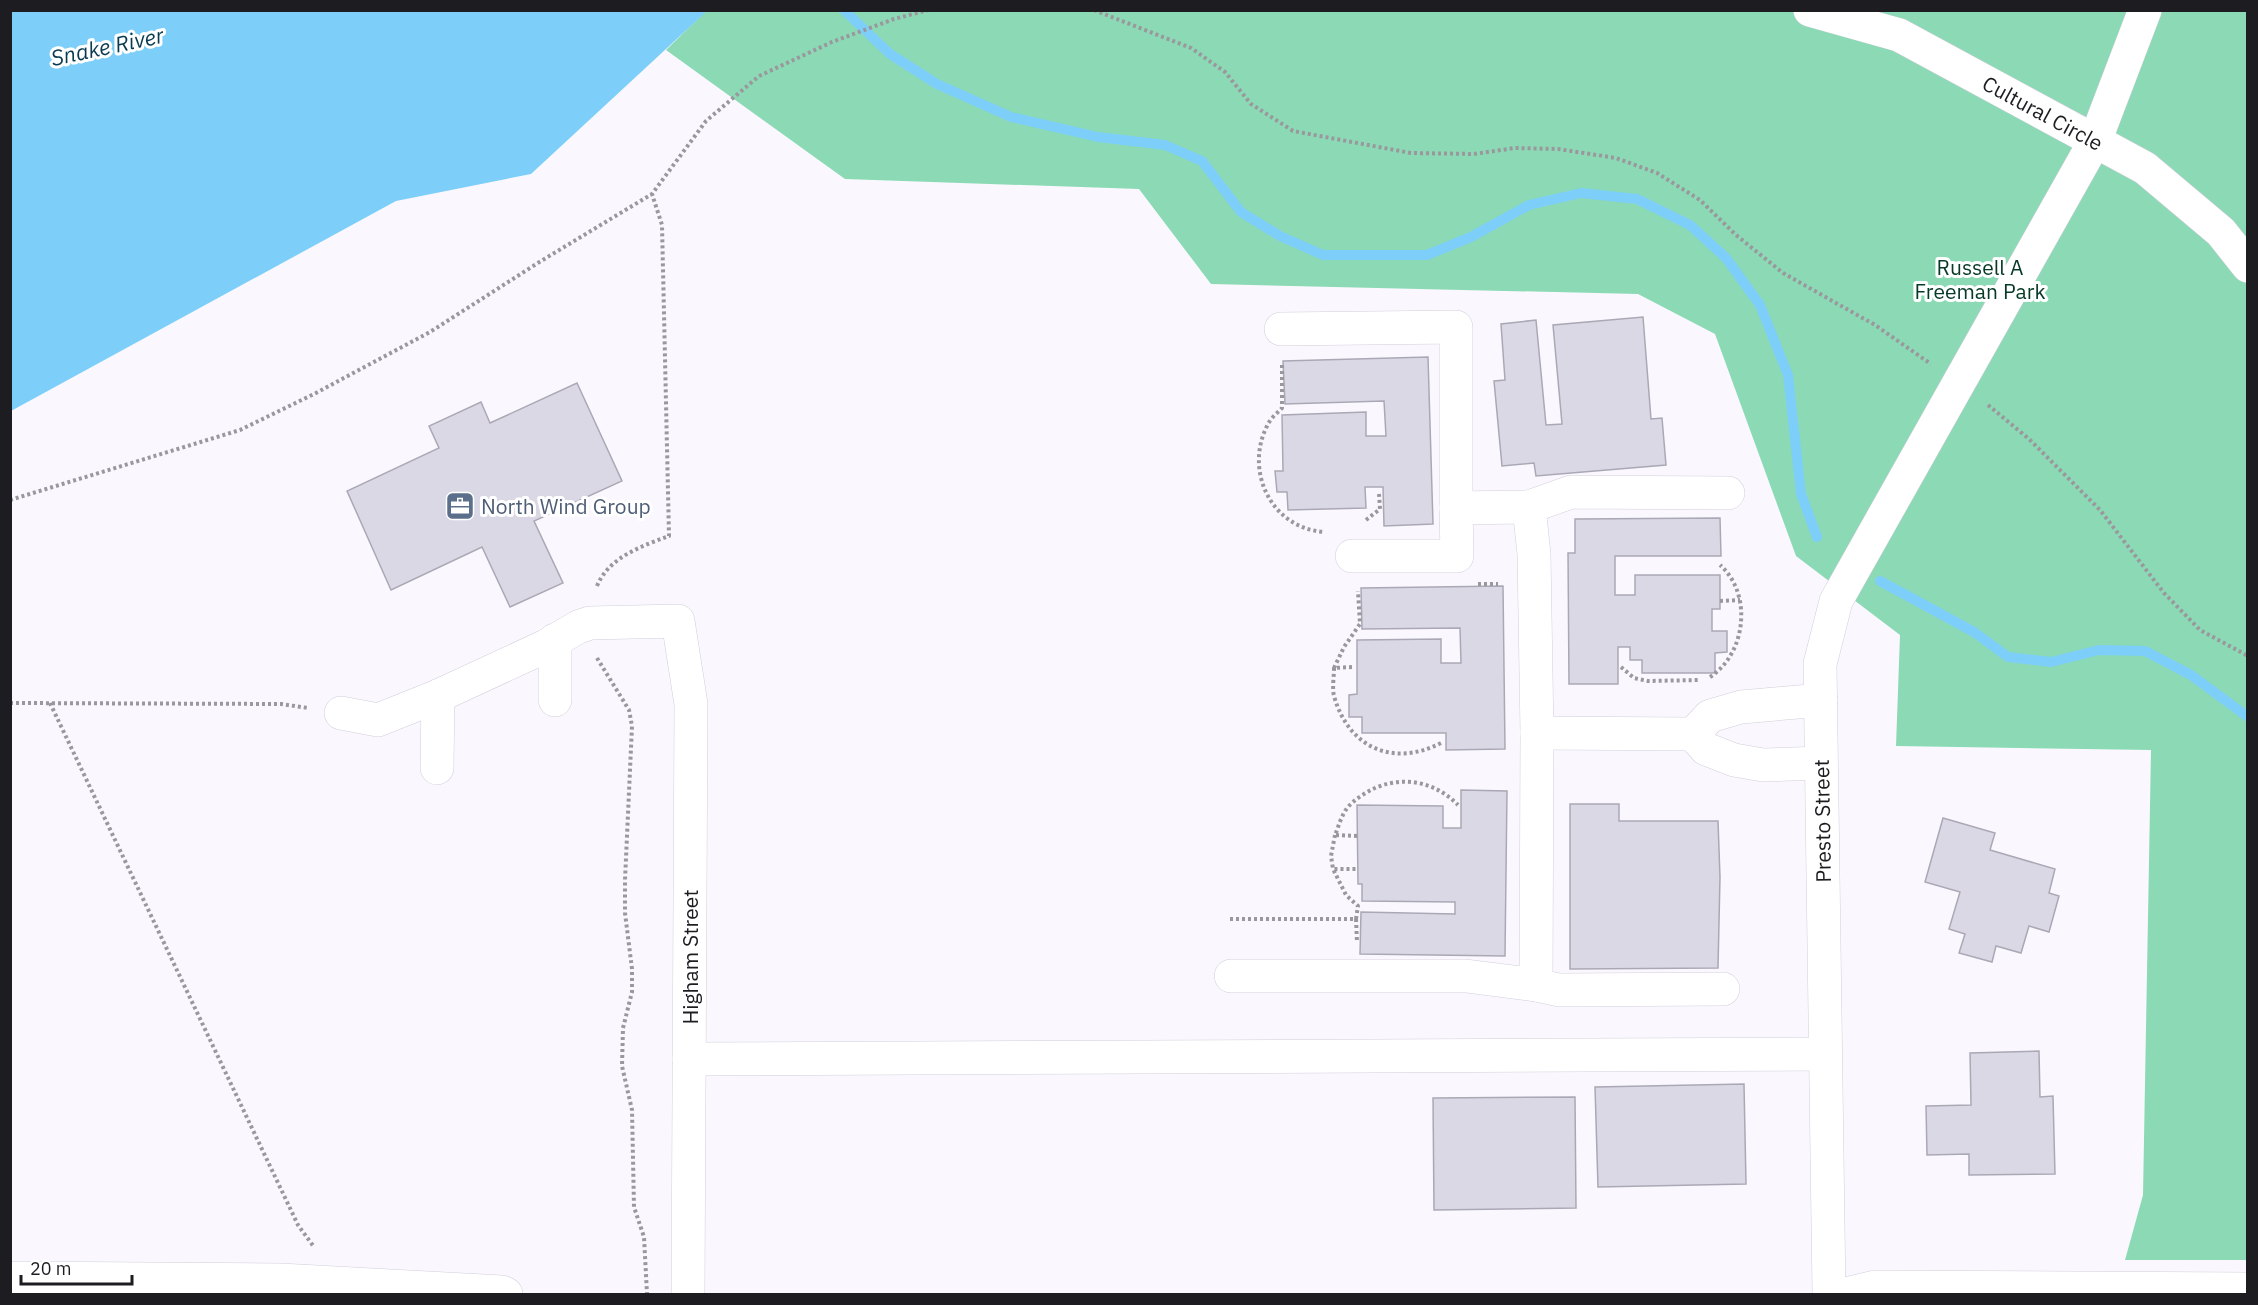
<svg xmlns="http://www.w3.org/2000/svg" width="2258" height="1305" font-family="'IBM Plex Sans',sans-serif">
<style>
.green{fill:#8bdab5}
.water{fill:#7dcff9}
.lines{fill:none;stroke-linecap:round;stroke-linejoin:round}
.stream{stroke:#7dcff9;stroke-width:10}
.building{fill:#dbd8e5;stroke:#aba8b5;stroke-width:1.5}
.minor-casing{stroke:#d2cedb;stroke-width:34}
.path{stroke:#9a989d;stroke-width:4;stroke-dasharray:3 3;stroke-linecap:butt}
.minor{stroke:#fff;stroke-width:33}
.labels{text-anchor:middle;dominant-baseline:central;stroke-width:6;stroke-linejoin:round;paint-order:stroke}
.street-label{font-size:21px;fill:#1d1c20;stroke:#fff}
.park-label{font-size:21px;fill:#063a27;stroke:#fff}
.service-label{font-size:21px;fill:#4e5e75;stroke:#fff;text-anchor:start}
.water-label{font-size:22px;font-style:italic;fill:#093b50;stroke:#fff}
</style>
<rect width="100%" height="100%" fill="#faf8fe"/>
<polygon class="green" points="707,10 2247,11 2247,1260 2125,1260 2143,1195 2151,750 1896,746 1900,635 1796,556 1715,334 1638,294 1211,284 1139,189 845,179 666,50"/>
<polygon class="water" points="11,10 707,10 707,11 531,174 396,201 11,411"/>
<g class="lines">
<g class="stream">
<polyline points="844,10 890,54 937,84 1011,117 1098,137 1165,145 1202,161 1241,212 1280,236 1323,255 1427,255 1471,237 1529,205 1581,193 1637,199 1690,225 1726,258 1760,305 1788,375 1801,494 1817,537"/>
<polyline points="1880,581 1974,632 2008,657 2051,662 2099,650 2145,651 2191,675 2248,717"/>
</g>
</g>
<g class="building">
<polygon points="1643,317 1651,419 1662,418 1666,465 1536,476 1534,463 1502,466 1494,381 1505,380 1501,324 1536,320 1546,425 1562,424 1553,325"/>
<polygon points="1428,357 1433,524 1384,526 1383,487 1365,487 1366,508 1288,510 1287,492 1277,492 1275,471 1283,471 1282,415 1366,412 1366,436 1386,436 1384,401 1285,404 1283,361"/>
<polygon points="577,383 622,481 534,521 563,583 510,607 482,547 391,590 347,491 439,448 429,426 481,402 490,423"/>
<polygon points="1720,518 1721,556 1615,556 1615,595 1635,595 1635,575 1720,575 1720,609 1712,609 1712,631 1727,631 1727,652 1715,653 1715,673 1642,673 1642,660 1630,660 1630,647 1618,647 1618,684 1569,684 1568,553 1575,553 1575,519"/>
<polygon points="1503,586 1505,749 1446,750 1446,733 1362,733 1362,717 1349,717 1349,695 1357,694 1357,640 1441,639 1441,663 1461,663 1460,628 1362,629 1361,588"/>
<polygon points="1461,790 1507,791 1505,956 1360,954 1361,912 1455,914 1455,902 1362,901 1362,884 1358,884 1357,805 1443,806 1443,828 1461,828"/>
<polygon points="1570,804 1619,804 1619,821 1718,821 1720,877 1718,968 1570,969"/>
<polygon points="1943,818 1995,833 1990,850 2055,869 2049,893 2059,896 2049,932 2029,926 2021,953 1996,946 1992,962 1959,953 1965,934 1949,929 1960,892 1925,882"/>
<polygon points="2039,1051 2040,1097 2053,1096 2055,1174 1969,1175 1969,1154 1927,1155 1926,1106 1971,1105 1970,1053"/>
<polygon points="1744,1084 1746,1184 1598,1187 1595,1087"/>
<polygon points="1575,1097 1576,1208 1434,1210 1433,1098"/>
</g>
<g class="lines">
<g class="minor-casing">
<g id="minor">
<path id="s1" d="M1810 10 1899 35 2145 168 2221 232 2248 266"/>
<polyline points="1529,507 1571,492 1728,493"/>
<polyline points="1352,556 1457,556 1456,508"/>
<polyline points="555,640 555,700"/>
<polyline points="341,713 378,720 438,696 546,646 578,627 590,623 678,621 691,704 688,1294"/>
<polyline points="1537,733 1693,734 1710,716 1741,707 1821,700"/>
<polyline points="1693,734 1706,749 1734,760 1763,765 1821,763"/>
<polyline points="437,768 438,696"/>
<polyline points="1231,976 1466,976 1536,985 1537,733 1534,554 1529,507 1456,508 1456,327 1281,329"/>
<polyline points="1536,985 1559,990 1723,989"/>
<polyline points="689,1059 1825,1054"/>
<polyline points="10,1278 280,1280 502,1292 506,1294"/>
<polyline points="1829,1294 1820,664 1836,601 2095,141 2145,10"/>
<polyline points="1845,1294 1875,1287 2248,1289"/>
</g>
</g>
<g class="path">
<polyline points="1094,10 1191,48 1225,72 1251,104 1293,131 1411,153 1474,154 1515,148 1558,149 1616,158 1657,173 1700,200 1736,235 1783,273 1875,325 1931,364"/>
<path d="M1282 365V408C1277 413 1270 419 1267 426 1244 472 1272 529 1325 532"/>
<polyline points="1988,405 2029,439 2100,510 2164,593 2200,630 2248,656"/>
<polyline points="10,500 240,430 314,394 430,332 541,261 652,194 706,121 759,76 832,42 894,19 928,10"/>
<polyline points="1366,520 1380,509 1379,494"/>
<polyline points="1478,584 1498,584"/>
<path d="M597 586C609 557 642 546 669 536L662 225 652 194"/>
<polyline points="1720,601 1740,600"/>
<polyline points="597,658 629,710 632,726 625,880 625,913 632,969 632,992 623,1028 622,1066 632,1110 634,1207 644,1237 647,1294"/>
<polyline points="1352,667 1334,668 1344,647 1360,624 1358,591"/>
<polyline points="1621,667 1634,678 1648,681 1700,680"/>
<path d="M1334 668C1334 677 1332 688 1334 696 1349 749 1394 767 1441 743"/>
<path d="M1710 677C1746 654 1753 594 1720 565"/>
<polyline points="10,703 281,704 308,708"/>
<polyline points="50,703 298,1225 314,1247"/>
<polyline points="1335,835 1331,856 1333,869 1358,869"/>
<path d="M1357 836 1335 835C1338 828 1340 820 1344 813 1348 805 1356 799 1364 794 1395 774 1433 779 1458 805"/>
<polyline points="1230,919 1356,919 1358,906 1346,895 1333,869"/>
<polyline points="1356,919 1357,942"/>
</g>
<use href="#minor" class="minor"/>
</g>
<defs>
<g id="office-square" transform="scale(1.5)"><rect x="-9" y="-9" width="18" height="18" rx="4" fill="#5c6f8a" stroke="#fff"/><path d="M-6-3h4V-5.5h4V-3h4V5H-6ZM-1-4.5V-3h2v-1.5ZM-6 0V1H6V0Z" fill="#fff"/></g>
</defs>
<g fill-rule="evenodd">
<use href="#office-square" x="460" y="506"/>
</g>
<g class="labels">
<g class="street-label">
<text stroke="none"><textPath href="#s1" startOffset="256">Cultural Circle</textPath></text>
<text transform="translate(1822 821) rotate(-91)">Presto Street</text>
<text transform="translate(690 957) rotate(-90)">Higham Street</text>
</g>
<g class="park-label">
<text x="1980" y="267">Russell A<tspan x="1980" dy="24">Freeman Park</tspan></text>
</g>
<g class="service-label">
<text x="481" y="506">North Wind Group</text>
</g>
<g class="water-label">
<text transform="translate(107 46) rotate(-12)">Snake River</text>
</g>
</g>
<rect width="2258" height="1305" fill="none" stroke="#1d1c20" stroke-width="24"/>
<path d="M21 1275v9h111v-9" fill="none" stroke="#1d1c20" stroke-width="3"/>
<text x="30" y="1275" font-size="18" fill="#1d1c20" stroke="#ffffff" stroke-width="4.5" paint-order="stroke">20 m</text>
</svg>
